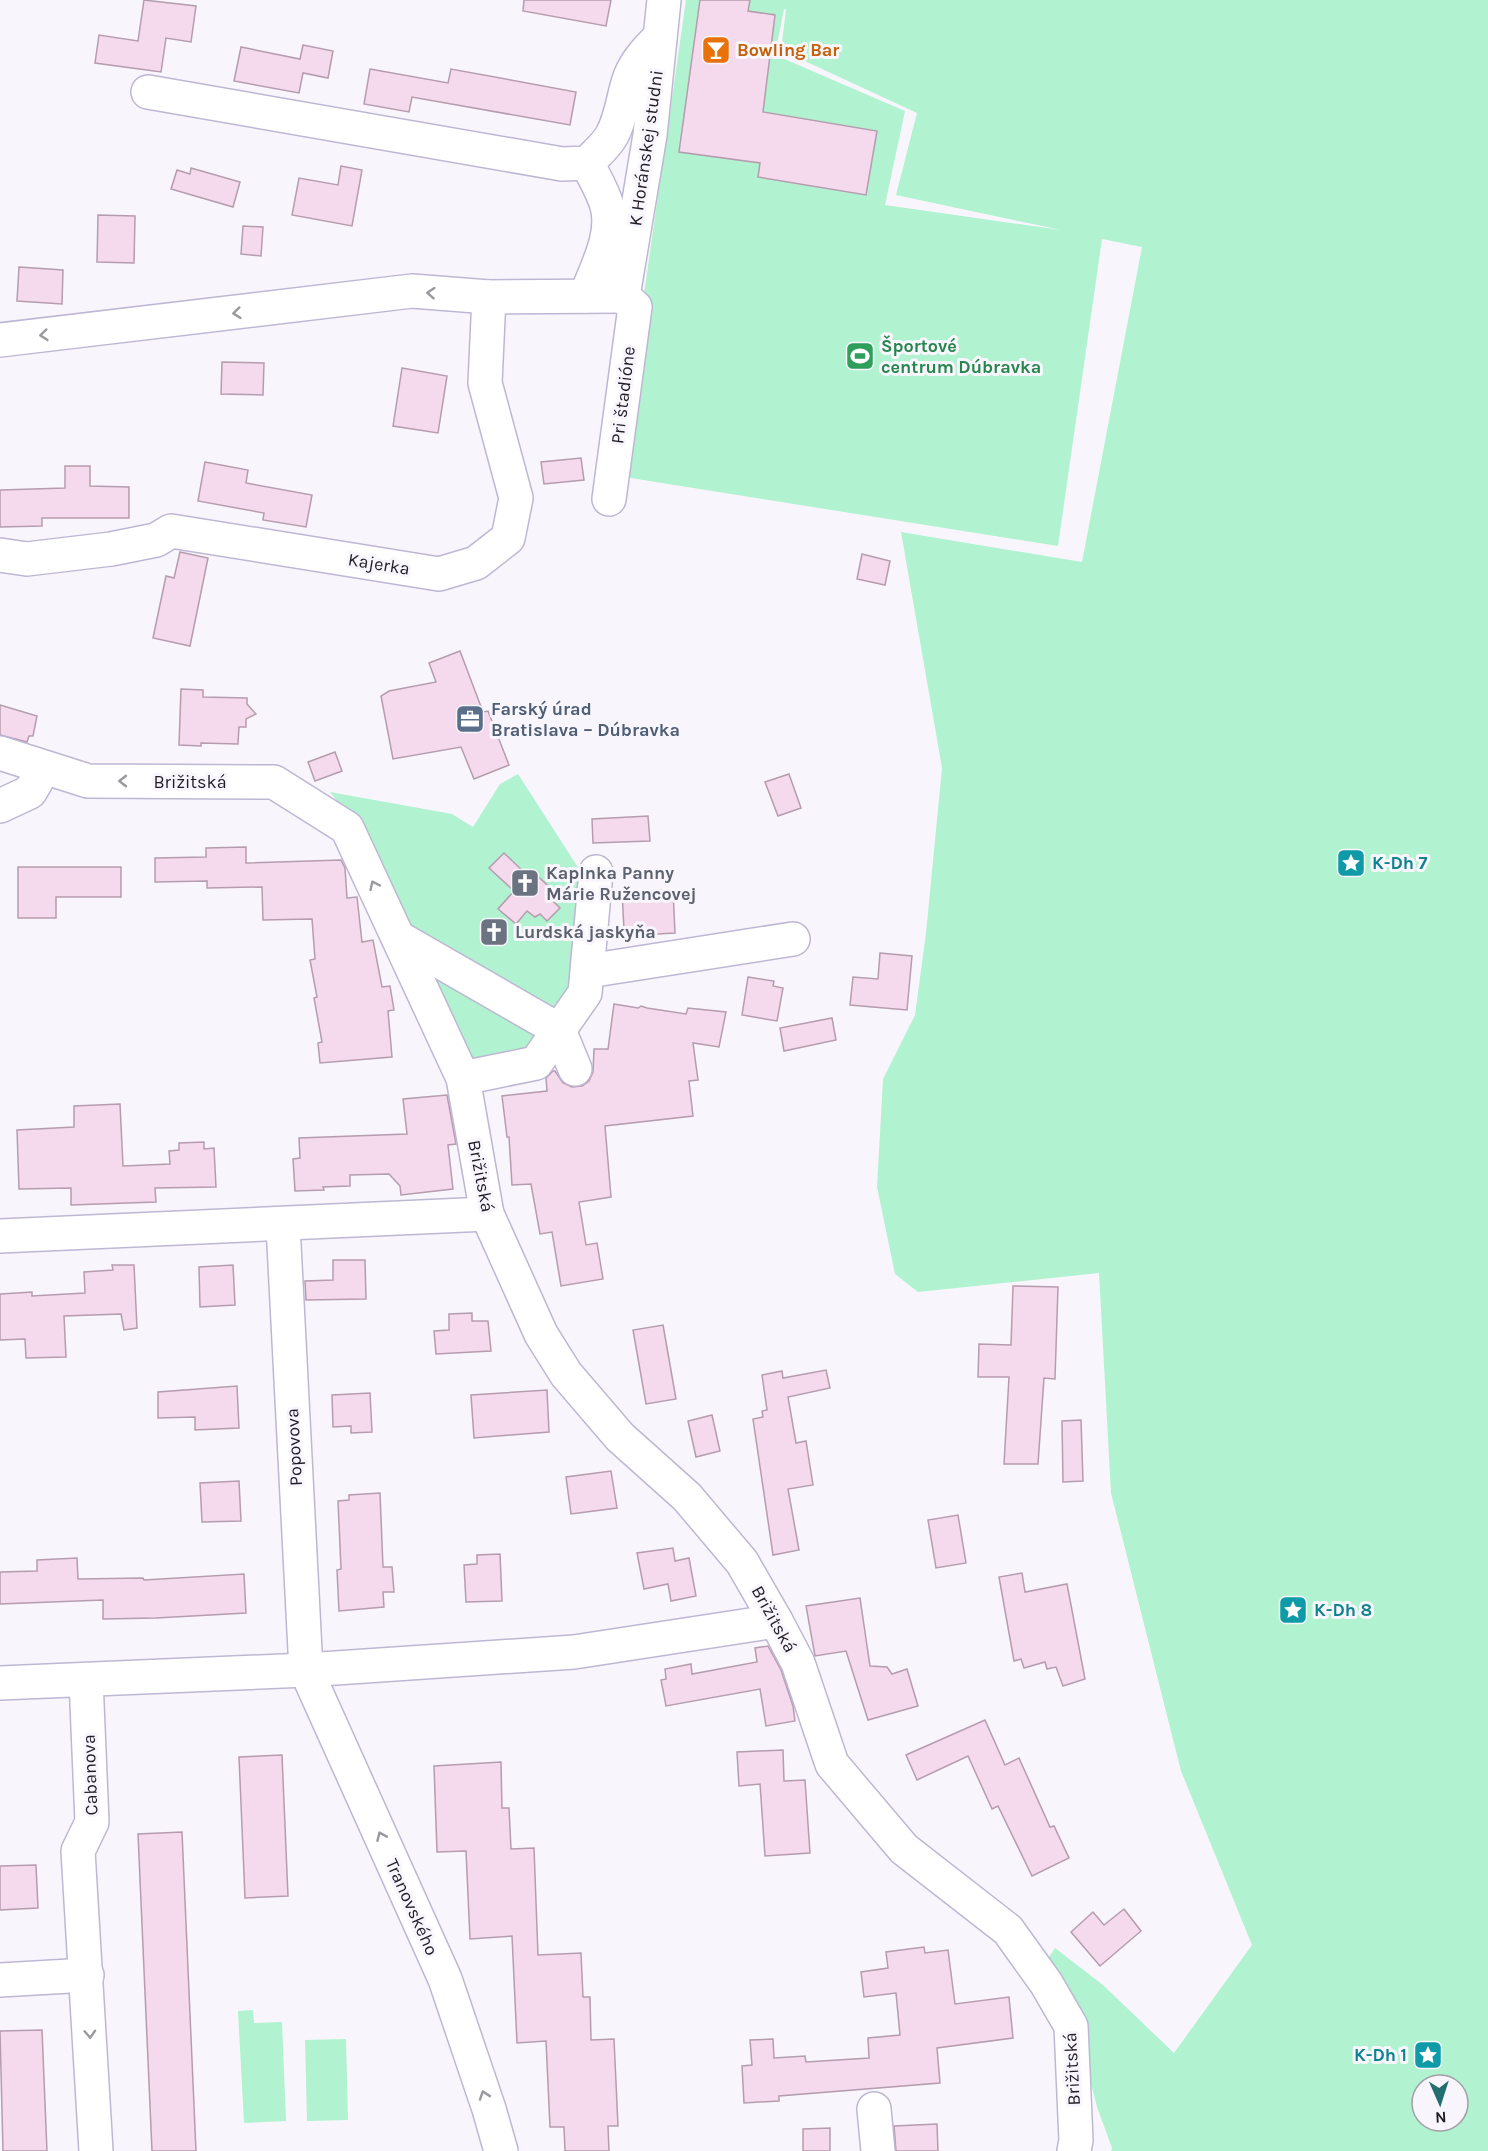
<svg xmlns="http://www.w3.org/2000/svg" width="1488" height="2151" font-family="Karla,sans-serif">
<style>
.green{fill:#b1f2d0;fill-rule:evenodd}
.building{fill:#f5d9ed;stroke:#b69caf;stroke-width:1.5}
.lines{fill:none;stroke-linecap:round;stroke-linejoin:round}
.minor-casing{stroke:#beb7d4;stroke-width:36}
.minor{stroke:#fff;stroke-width:33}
.oneway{stroke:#9b999e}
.labels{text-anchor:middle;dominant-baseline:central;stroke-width:6;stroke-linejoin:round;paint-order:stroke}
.food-label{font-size:18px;font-weight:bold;fill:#c56008;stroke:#f8f6fc;text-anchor:start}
.street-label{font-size:18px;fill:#201d28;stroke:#f8f6fc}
.leisure-label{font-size:18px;font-weight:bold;fill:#27864d;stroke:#f8f6fc;text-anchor:start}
.service-label{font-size:18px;font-weight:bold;fill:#4e5e75;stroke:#f8f6fc;text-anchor:start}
.culture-label{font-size:18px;font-weight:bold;fill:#0d838f;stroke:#f8f6fc;text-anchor:start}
.worship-label{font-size:18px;font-weight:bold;fill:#5b616d;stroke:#f8f6fc;text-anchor:start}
</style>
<rect width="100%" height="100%" fill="#f8f6fc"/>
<g class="green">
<path d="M686 0H1488V2151H1111L1112 2148 1097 2107 1069 1998 1045 1963 1055 1948 1103 1985 1174 2053 1252 1945 1181 1771 1111 1493 1099 1273 918 1292 895 1274 877 1187 883 1079 915 1015 926 933 942 768 901 532 1082 562 1142 247 1102 239 1058 546 618 476ZM784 9 786 10 781 50 917 113 896 195 1061 230 885 205 905 111 775 55ZM1422 2085H1458V2121H1422Z"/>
<polygon points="518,774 590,886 575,986 527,1048 471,1060 353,821 330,792 452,814 473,827 500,784"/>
<polygon points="253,2010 254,2023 282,2022 286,2121 244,2123 238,2011"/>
<polygon points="346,2039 348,2120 307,2121 305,2040"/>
</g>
<g class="building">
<polygon points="144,0 196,6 191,42 166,38 161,72 95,63 99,35 138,41"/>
<polygon points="524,0 611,0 606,26 523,11"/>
<polygon points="700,0 750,0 748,11 775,15 763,112 877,131 866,195 758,177 760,163 679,152"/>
<polygon points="303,45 333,51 328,78 303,73 299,93 234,81 241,47 300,59"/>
<polygon points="370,69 448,83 451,69 576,92 570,125 412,97 409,112 364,104"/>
<polygon points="341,166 362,170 352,226 292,215 299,178 338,185"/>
<polygon points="191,168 240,182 233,207 171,189 177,170 190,174"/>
<polygon points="98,215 135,216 134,263 97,262"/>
<polygon points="243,226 263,227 261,256 241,254"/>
<polygon points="19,267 63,270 62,304 17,301"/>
<polygon points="222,362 264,363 263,395 221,394"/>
<polygon points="402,368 447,376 438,433 393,426"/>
<polygon points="581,458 584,480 544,484 541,462"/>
<polygon points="205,462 248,470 246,483 312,495 306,527 263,520 264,513 198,501"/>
<polygon points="65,466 90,466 90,486 129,487 129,518 42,518 42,526 0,527 0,490 65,488"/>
<polygon points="180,552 208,558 190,646 153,638 166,576 174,578"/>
<polygon points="862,554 890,561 885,585 857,579"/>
<polygon points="460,651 483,712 488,711 509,765 474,779 461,747 393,759 381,696 389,691 436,682 429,663"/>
<polygon points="181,689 203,690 203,697 247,698 247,704 256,714 246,719 246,727 239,727 238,744 201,743 201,746 179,745"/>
<polygon points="0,705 37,716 33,736 29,736 27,742 0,735"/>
<polygon points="335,752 342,771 315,781 308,762"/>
<polygon points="789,774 801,808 778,816 765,782"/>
<polygon points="648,816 650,841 593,843 592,819"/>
<polygon points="246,847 246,863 341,860 345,868 347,898 357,897 362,942 373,940 382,987 390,986 394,1010 388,1011 392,1057 320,1063 318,1043 322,1042 314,998 317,997 310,960 315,959 312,919 263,920 262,887 207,888 207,881 155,882 155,858 206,857 206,848"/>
<polygon points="504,853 527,875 531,870 557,894 553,901 560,908 547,921 540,914 535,917 527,911 516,924 498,909 514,891 489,868"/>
<polygon points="18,867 121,867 121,897 56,897 56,918 18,918"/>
<polygon points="673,890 675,933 640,935 640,929 624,930 622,892"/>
<polygon points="880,953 912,956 907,1010 850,1005 853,977 878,979"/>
<polygon points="748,977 774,981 773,986 783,988 777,1021 742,1015"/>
<polygon points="614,1004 638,1008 641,1006 647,1008 686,1014 688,1008 726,1012 719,1047 693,1043 698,1080 689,1081 693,1116 605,1126 611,1197 579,1202 586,1245 597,1243 603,1279 561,1286 552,1232 540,1234 531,1184 512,1185 509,1137 507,1137 502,1096 547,1091 546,1078 553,1071 555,1071 563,1083 572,1087 582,1086 589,1081 593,1072 594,1049 608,1049"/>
<polygon points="832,1018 836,1040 784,1051 780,1028"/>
<polygon points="447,1095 456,1144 448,1145 453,1189 401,1195 400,1186 389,1174 350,1175 350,1186 323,1187 324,1190 295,1191 293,1159 300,1158 299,1138 407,1134 403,1099"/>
<polygon points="120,1104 123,1166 170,1164 169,1151 179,1150 179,1143 204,1142 204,1149 214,1148 216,1187 155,1188 156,1202 71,1205 71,1188 19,1189 17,1130 74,1127 74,1106"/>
<polygon points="333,1260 365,1260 366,1299 306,1300 305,1281 333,1280"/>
<polygon points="112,1265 134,1265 137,1328 124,1330 121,1314 64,1316 66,1357 26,1358 25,1339 0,1340 0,1294 32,1292 32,1296 85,1293 84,1272 113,1270"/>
<polygon points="233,1265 235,1305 200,1307 199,1267"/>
<polygon points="1013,1286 1058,1287 1055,1379 1044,1378 1038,1464 1004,1464 1009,1377 978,1377 979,1344 1011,1345"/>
<polygon points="472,1313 472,1321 488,1321 491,1351 436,1354 434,1331 449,1330 449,1314"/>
<polygon points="663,1325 676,1399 646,1404 633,1330"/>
<polygon points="826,1370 830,1388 788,1397 796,1443 806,1441 813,1485 788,1489 799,1550 773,1555 753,1419 763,1417 762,1411 767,1410 762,1375 782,1371 783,1378"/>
<polygon points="237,1386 239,1428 195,1430 195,1417 158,1418 158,1392"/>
<polygon points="547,1390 549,1432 474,1438 471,1395"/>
<polygon points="370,1393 372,1432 351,1433 351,1426 333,1427 332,1395"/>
<polygon points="712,1415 720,1451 696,1457 688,1421"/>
<polygon points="1081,1420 1083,1481 1063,1482 1062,1421"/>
<polygon points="611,1471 617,1508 571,1514 566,1477"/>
<polygon points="239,1481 241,1521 202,1522 200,1483"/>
<polygon points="380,1493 383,1567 392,1567 394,1592 383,1592 384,1607 339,1611 337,1570 341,1569 338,1501 349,1500 349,1495"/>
<polygon points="958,1515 966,1563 936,1568 928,1520"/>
<polygon points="673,1548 675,1561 689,1558 696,1596 671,1601 668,1584 644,1589 637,1553"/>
<polygon points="500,1554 502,1601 466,1602 464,1565 477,1564 477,1555"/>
<polygon points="77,1558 78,1579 143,1578 144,1580 244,1574 246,1613 156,1618 103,1619 103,1600 0,1604 0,1572 37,1571 37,1560"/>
<polygon points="1022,1573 1025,1592 1067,1584 1085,1679 1063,1686 1056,1667 1047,1669 1045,1662 1024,1668 1021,1659 1014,1661 999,1577"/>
<polygon points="860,1598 870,1666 887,1667 892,1674 907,1669 918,1706 868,1720 846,1651 815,1656 806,1606"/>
<polygon points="768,1646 781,1670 793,1706 795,1721 766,1726 760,1689 666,1706 661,1680 666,1679 665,1669 691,1664 692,1674 757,1662 755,1648"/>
<polygon points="985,1720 1005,1765 1019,1758 1050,1827 1054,1826 1069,1858 1032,1876 998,1806 992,1809 968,1756 917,1780 906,1755"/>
<polygon points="783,1750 784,1781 805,1780 810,1853 765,1856 760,1784 739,1786 737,1752"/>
<polygon points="282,1755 288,1896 245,1898 239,1757"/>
<polygon points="501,1762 502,1808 509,1808 511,1849 534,1848 538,1955 581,1953 583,1997 590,1997 591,2040 614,2039 618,2126 608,2126 609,2151 565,2151 564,2127 550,2127 546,2041 517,2043 512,1936 470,1939 466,1851 437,1852 434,1766"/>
<polygon points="182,1832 196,2151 152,2151 138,1834"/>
<polygon points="36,1865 38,1908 0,1910 0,1866"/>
<polygon points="1124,1909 1141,1931 1100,1966 1071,1932 1093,1912 1104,1925"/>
<polygon points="924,1947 925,1953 948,1950 955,2004 1009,1997 1013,2038 937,2048 940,2083 779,2096 779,2101 744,2103 742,2066 752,2065 750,2040 773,2039 774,2058 805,2056 806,2062 869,2058 868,2038 900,2035 896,1993 864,1997 861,1972 888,1968 886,1952"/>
<polygon points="42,2030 47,2151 3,2151 0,2031"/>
<polygon points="937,2124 938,2151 896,2151 894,2126"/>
<polygon points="830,2128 830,2151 803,2151 803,2129"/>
</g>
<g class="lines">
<g class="minor-casing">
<g id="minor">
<path d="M148 92 562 164 587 163C596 154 606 146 612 135 622 117 623 96 630 77 636 61 648 49 660 37"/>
<path d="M586 296C596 268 615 236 607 206 603 191 594 177 587 163"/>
<polyline points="623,296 650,135 664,0"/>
<polyline points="0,340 412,291 489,297 623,296"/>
<polyline points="609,499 635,307 623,296"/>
<polyline points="0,555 27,559 111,549 156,540 171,531 439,574 476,563 508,538 516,498 485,383 489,297"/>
<polyline points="0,753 88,781 274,782 347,828 463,1078 487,1214 541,1334 566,1374 620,1437 687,1497 742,1562 776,1621 798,1663 832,1764 904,1849 1008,1930 1046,1983 1071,2026 1076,2140 1074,2151"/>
<polyline points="0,806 30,792 44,768"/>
<polyline points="399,938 559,1030 575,1069"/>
<polyline points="588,971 793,939"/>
<polyline points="463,1078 536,1063 585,993 596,872"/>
<polyline points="283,1225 306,1670 445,1979 489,2109 501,2151"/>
<polyline points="0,1236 487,1214"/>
<polyline points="86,1680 92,1822 78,1851 96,2151"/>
<polyline points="0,1683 306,1670 574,1652 776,1621"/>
<polyline points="0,1980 87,1975"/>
<polyline points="874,2109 878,2151"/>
</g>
</g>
<use href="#minor" class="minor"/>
</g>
<defs><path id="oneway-chevron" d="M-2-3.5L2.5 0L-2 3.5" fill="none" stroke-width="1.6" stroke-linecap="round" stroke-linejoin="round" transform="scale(1.5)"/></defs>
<g class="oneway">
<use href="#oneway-chevron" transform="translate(431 293) rotate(-176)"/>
<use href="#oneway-chevron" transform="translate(237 313) rotate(174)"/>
<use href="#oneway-chevron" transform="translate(44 335) rotate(174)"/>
<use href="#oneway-chevron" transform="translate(123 781) rotate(-180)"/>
<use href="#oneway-chevron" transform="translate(374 885) rotate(-115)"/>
<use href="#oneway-chevron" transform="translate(381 1836) rotate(-114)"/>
<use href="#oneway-chevron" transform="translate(90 2034) rotate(87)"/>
<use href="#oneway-chevron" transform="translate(484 2095) rotate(-109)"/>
</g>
<defs>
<g id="bar-square" transform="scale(1.5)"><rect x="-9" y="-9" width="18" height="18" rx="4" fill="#e8710a" stroke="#f8f6fc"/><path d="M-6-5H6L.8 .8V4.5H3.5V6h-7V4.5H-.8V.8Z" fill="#fff"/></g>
<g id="stadium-square" transform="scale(1.5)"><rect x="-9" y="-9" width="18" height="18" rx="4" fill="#2e9e5b" stroke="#f8f6fc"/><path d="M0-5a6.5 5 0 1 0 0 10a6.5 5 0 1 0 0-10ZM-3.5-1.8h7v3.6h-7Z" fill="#fff"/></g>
<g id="office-square" transform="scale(1.5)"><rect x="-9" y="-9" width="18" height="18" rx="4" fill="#5c6f8a" stroke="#f8f6fc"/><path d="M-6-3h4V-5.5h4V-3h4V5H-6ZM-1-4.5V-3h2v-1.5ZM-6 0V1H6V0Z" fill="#fff"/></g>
<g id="sight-square" transform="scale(1.5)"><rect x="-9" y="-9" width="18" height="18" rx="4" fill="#0f9aa8" stroke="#f8f6fc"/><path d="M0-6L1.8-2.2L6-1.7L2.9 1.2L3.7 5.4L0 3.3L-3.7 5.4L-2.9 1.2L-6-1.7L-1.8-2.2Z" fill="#fff"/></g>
<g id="church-square" transform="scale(1.5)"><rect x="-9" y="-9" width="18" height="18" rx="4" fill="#6b7280" stroke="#f8f6fc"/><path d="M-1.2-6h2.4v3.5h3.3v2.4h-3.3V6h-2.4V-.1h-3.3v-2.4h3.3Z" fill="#fff"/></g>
</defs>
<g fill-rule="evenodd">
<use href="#bar-square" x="716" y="50"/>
<use href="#stadium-square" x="860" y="356"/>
<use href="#office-square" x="470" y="719"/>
<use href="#sight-square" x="1351" y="863"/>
<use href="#church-square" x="525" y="883"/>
<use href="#church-square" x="494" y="932"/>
<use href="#sight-square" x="1293" y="1610"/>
<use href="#sight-square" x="1428" y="2055"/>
</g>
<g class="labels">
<g class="food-label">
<text x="737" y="50">Bowling Bar</text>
</g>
<g class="street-label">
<text transform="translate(646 148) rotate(-82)">K Horánskej studni</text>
<text transform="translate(623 395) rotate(-83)">Pri štadióne</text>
<text transform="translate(379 564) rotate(9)">Kajerka</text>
<text x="190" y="782">Brižitská</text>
<text transform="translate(481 1176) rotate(79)">Brižitská</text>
<text transform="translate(294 1447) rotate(-93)">Popovova</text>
<text transform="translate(774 1619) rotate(61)">Brižitská</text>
<text transform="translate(90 1775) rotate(-92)">Cabanova</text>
<text transform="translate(412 1907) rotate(66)">Tranovského</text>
<text transform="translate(1072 2069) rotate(-93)">Brižitská</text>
</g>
<g class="leisure-label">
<text x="881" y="346">Športové<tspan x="881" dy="21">centrum Dúbravka</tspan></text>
</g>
<g class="service-label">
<text x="491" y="709">Farský úrad<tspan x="491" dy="21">Bratislava – Dúbravka</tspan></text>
</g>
<g class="culture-label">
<text x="1372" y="863">K-Dh 7</text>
<text x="1314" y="1610">K-Dh 8</text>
<text x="1407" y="2055" text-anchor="end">K-Dh 1</text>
</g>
<g class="worship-label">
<text x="546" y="873">Kaplnka Panny<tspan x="546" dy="21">Márie Ružencovej</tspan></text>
<text x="515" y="932">Lurdská jaskyňa</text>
</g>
</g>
<g transform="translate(1440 2103) rotate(177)"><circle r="28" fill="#f8f6fc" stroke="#a29fa7" stroke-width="1.5"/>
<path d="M0-4.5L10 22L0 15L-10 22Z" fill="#236e6e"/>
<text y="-9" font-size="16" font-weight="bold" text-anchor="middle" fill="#201d28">N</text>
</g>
</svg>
